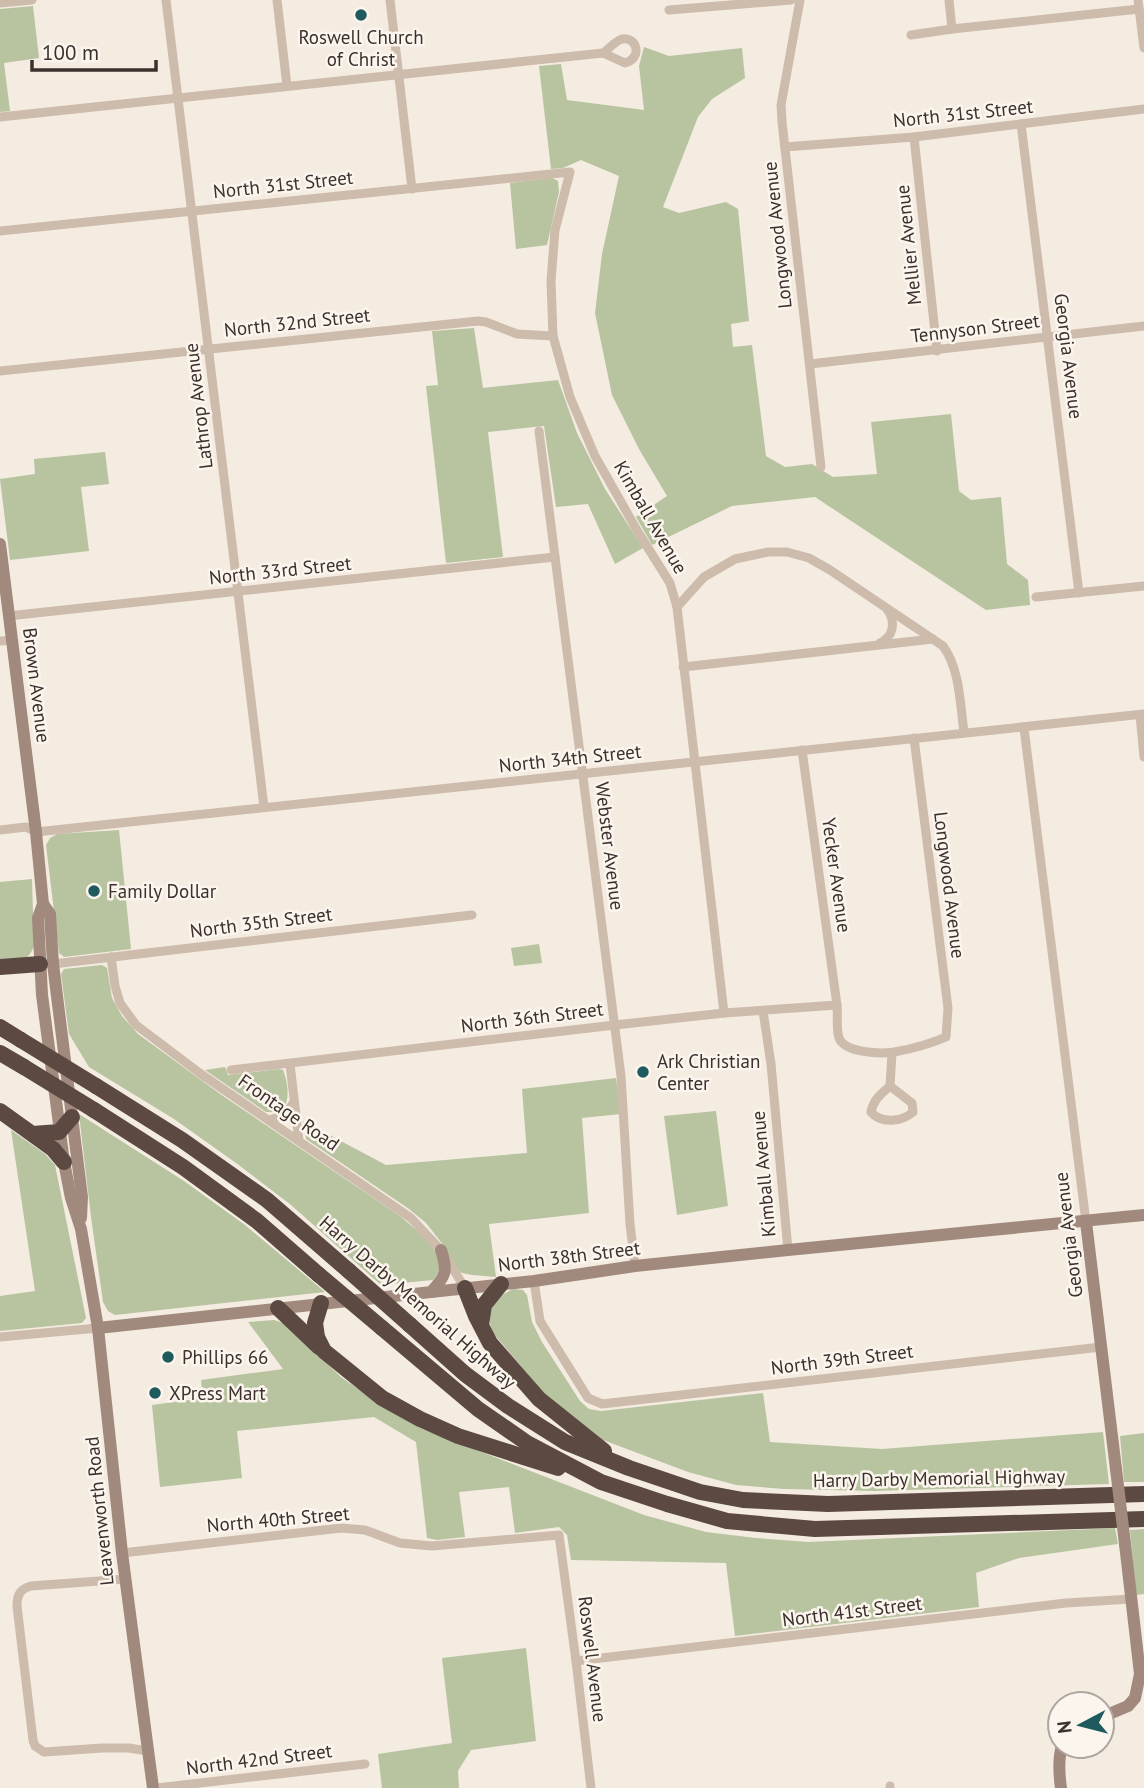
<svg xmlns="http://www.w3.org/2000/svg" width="1144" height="1788" font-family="'PT Sans',sans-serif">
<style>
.green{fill:#b8c4a0}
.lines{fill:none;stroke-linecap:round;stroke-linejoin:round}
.street{stroke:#cdbbac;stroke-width:9}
.secondary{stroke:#a18a7d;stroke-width:12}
.highway{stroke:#5c4a42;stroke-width:16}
.secondary-bridge{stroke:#a18a7d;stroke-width:12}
.highway-bridge{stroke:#5c4a42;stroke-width:16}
.poi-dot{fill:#1f5a5e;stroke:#fbf5ee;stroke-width:2.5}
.labels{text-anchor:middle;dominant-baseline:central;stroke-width:5;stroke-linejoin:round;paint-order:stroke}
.poi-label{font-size:19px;fill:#3b302b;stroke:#fbf5ee;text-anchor:start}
.street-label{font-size:19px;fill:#3b302b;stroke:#fbf5ee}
</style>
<rect width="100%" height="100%" fill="#f4ebe1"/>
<g class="green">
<polygon points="33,6 39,58 4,63 10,111 0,112 0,9"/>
<polygon points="644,47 669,56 742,48 745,78 712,99 698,117 663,207 679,213 726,202 738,209 749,321 731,324 733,347 752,345 766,456 785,467 812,464 833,477 877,474 871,422 951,414 959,491 971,500 1001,497 1007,564 1028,580 1030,605 986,610 815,497 732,506 652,545 636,517 667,496 639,449 612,395 595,313 602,254 619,176 581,160 563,168 551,169 539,66 561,64 567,100 644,110 639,66"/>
<polygon points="552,178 558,181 559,192 547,245 516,249 510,183"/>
<polygon points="474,328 483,388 558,380 577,433 605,489 643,548 615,564 588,504 556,507 544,426 488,432 503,557 446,563 426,386 438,385 432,331"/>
<polygon points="105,452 109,484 81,487 89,551 10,560 0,479 35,474 34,459"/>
<polygon points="119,830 131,949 64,957 59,953 46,845 50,838 57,834"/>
<path d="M32 879 34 946C28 963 16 962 0 964V882Z"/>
<polygon points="539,944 542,963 514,966 511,948"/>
<path d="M102 965 107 968 112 998 122 1016 138 1034 223 1096 400 1216C417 1231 454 1256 433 1280L381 1285 291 1205 236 1163 174 1119 89 1067 69 1034 61 974 64 969Z"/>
<path d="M225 1067 228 1075 279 1069 283 1070C288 1083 291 1101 281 1112H266L205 1070Z"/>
<polygon points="616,1078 621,1114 582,1118 589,1213 489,1224 496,1277 472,1275 462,1273 456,1268 444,1246 426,1223 409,1209 306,1139 303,1121 386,1165 527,1153 522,1089"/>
<polygon points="716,1111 728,1206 677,1215 664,1116"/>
<polygon points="79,1114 184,1181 245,1225 325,1292 115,1315 108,1311 103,1302 91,1217"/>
<polygon points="11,1130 45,1154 55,1165 86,1318 82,1323 0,1331 0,1296 35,1291"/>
<path d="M513 1289 523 1290 527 1295 532 1322 542 1342 580 1401 589 1409 601 1411 763 1393 770 1442 882 1449 1103 1432 1109 1484 874 1491 784 1489 736 1485 688 1472 603 1440 547 1397 494 1334C483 1311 491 1300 513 1289Z"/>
<polygon points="274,1320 286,1324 341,1377 381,1405 422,1429 644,1515 706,1532 756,1538 808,1542 1115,1528 1118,1544 1019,1558 976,1573 979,1607 735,1636 726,1563 571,1560 567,1535 559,1527 515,1533 509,1487 459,1492 465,1537 437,1540 427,1538 416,1442 374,1417 237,1431 242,1478 160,1487 152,1405 203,1398 201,1380 283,1369 248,1322"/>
<polygon points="1144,1433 1144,1482 1124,1482 1120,1436"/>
<polygon points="1144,1529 1144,1594 1136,1595 1130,1530"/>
<polygon points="526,1648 536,1741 471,1750 458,1771 459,1788 382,1788 378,1754 452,1743 442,1658"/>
</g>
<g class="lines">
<g class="street">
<polyline points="166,0 264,807"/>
<polyline points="277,0 287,86"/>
<polyline points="390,0 412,189"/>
<polyline points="800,0 781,105 782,122 821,467"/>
<polyline points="949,0 952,29"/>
<polyline points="1138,0 1144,48"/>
<polyline points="0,3 32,0"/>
<polyline points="669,10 791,0"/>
<polyline points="911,35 952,29 1139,9"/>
<path d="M0 117 603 53C609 49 615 41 622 39 637 36 643 58 625 63L603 53"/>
<polyline points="1021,124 1079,593"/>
<polyline points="914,137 937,351"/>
<polyline points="785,147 914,137 1144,109"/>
<polyline points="0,231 570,172 555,230 551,281 553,336 570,397 595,456 638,532 670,583 677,607 724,1013"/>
<polyline points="810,364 1144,326"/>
<polyline points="0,371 478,321 486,322 517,334 553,336"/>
<polyline points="539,431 621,1076 630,1224 635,1266"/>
<polyline points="1036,597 1144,586"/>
<path d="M677 607 704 577 735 559 768 552H787L809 558 830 570 943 646C960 669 960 704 964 732"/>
<polyline points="8,616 555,557"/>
<polyline points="0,641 12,640"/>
<path d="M880 643C894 636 896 622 887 609"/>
<polyline points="683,667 933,639"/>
<polyline points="1140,715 1144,757"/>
<polyline points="1024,728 1086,1222"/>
<path d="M802 750 837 1005C838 1015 836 1029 839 1038 845 1053 880 1054 894 1052 911 1049 930 1044 946 1037L948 1008 914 738"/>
<polyline points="0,830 26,827 36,832 1144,714"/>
<polyline points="111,957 115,986 120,1003 136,1025 201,1074 411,1218 441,1250 465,1288"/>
<polyline points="53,964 472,915"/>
<polyline points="763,1011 771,1064 788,1250"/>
<polyline points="290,1064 299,1141"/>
<polyline points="231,1070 615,1025 724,1013 837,1005"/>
<path d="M890 1086 912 1103 913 1112C902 1122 881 1124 871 1112 873 1100 881 1094 890 1086Z"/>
<polyline points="890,1086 892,1053"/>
<path d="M269 1120C281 1117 288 1112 294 1102"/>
<polyline points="534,1281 540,1321 588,1398 602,1404 1101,1347"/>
<polyline points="0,1337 98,1328"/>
<polyline points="122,1553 341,1528 365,1530 400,1543 432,1546 559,1535 576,1661 591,1788"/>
<path d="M126 1579 31 1586C20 1589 17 1595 17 1606L33 1740 35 1746 44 1752 102 1748H129L148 1751"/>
<polyline points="576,1661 1066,1603 1131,1599"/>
<polyline points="890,1786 890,1788"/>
<polyline points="157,1788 365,1764"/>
</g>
<g class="secondary">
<polyline points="0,544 36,832 43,904 38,918 42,995 64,1162 71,1198 81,1229 98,1328 122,1553 153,1788"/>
<polyline points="43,904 50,914 53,964 82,1197 81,1218"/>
<polyline points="1086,1222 1116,1469"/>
<path d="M431 1292C446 1276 448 1271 441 1250"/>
<polyline points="98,1328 534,1281 635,1266 788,1250 1144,1215"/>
<polyline points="1102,1717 1128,1706 1135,1698 1140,1674 1125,1544"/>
<path d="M1061 1788C1059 1774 1058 1759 1062 1746"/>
</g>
<g class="highway">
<polyline points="0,967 40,964"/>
<polyline points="0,1027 21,1040"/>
<polyline points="0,1053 24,1067"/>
<polyline points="96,1086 182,1140 267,1200 349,1271"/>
<polyline points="94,1110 183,1167 257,1221 319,1275"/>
<polyline points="0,1111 53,1149 64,1162"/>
<polyline points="33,1134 59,1132 72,1117"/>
<polyline points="465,1288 476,1316 490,1343 539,1399 604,1451"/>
<polyline points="321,1303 315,1323 317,1337 324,1351 382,1398 420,1419 458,1436 558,1468"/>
<polyline points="278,1308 319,1347"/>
<polyline points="410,1325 465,1374 508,1406 565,1442 629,1468 700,1492 743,1500 828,1504 1144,1494"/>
<polyline points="481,1325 484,1305 501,1284"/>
<polyline points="382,1328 478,1409 527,1443 601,1482 667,1504 727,1521 815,1529 1144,1519"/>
</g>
<polyline class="secondary-bridge" points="1116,1469 1125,1544"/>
<g class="highway-bridge">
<polyline points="21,1040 96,1086"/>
<polyline points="24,1067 94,1110"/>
<polyline points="349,1271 410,1325"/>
<polyline points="319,1275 382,1328"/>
</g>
</g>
<g class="poi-dot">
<circle cx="361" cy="15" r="7"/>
<circle cx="94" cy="891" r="7"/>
<circle cx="643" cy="1072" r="7"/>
<circle cx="168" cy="1357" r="7"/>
<circle cx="155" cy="1393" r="7"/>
</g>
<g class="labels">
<g class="poi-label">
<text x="361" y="37" text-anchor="middle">Roswell Church<tspan x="361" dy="22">of Christ</tspan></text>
<text x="108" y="891">Family Dollar</text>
<text x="657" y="1061">Ark Christian<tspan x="657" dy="22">Center</tspan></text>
<text x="182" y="1357">Phillips 66</text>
<text x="169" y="1393">XPress Mart</text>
</g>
<g class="street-label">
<text transform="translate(963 113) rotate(-6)">North 31st Street</text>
<text transform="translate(283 184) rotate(-6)">North 31st Street</text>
<text transform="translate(777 235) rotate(-96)">Longwood Avenue</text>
<text transform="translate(908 245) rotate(-96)">Mellier Avenue</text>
<text transform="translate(297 322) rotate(-6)">North 32nd Street</text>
<text transform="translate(975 328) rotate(-7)">Tennyson Street</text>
<text transform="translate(1069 356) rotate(83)">Georgia Avenue</text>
<text transform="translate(198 406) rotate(-97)">Lathrop Avenue</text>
<text transform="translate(651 517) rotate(60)">Kimball Avenue</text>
<text transform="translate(280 570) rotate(-6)">North 33rd Street</text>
<text transform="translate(37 685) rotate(83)">Brown Avenue</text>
<text transform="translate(570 758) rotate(-6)">North 34th Street</text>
<text transform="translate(610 846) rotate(83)">Webster Avenue</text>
<text transform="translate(837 875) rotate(82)">Yecker Avenue</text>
<text transform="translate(950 885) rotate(83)">Longwood Avenue</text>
<text transform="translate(261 922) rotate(-7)">North 35th Street</text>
<text transform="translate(532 1017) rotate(-7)">North 36th Street</text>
<text transform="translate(289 1112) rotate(35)">Frontage Road</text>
<text transform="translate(763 1174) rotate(-95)">Kimball Avenue</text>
<text transform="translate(1068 1235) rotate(-97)">Georgia Avenue</text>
<text transform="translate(569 1256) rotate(-7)">North 38th Street</text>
<text transform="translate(418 1302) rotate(41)">Harry Darby Memorial Highway</text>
<text transform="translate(842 1359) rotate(-7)">North 39th Street</text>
<text transform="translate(939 1478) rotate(-1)">Harry Darby Memorial Highway</text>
<text transform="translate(99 1511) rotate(-96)">Leavenworth Road</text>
<text transform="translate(278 1519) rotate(-5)">North 40th Street</text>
<text transform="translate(852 1611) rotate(-7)">North 41st Street</text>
<text transform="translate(593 1659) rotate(83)">Roswell Avenue</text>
<text transform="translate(259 1759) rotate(-7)">North 42nd Street</text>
</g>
</g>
<g transform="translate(1081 1725) rotate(263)"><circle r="33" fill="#fbf5ee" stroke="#aea6a0" stroke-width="2"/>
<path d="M0-5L12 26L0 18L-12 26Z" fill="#1f5a5e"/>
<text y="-10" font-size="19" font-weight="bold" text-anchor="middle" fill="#3b302b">N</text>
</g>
<path d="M32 60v10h124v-10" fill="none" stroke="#3b302b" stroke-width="3.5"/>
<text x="42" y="60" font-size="21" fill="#3b302b" stroke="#fbf5ee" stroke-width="5" paint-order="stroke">100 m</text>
</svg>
